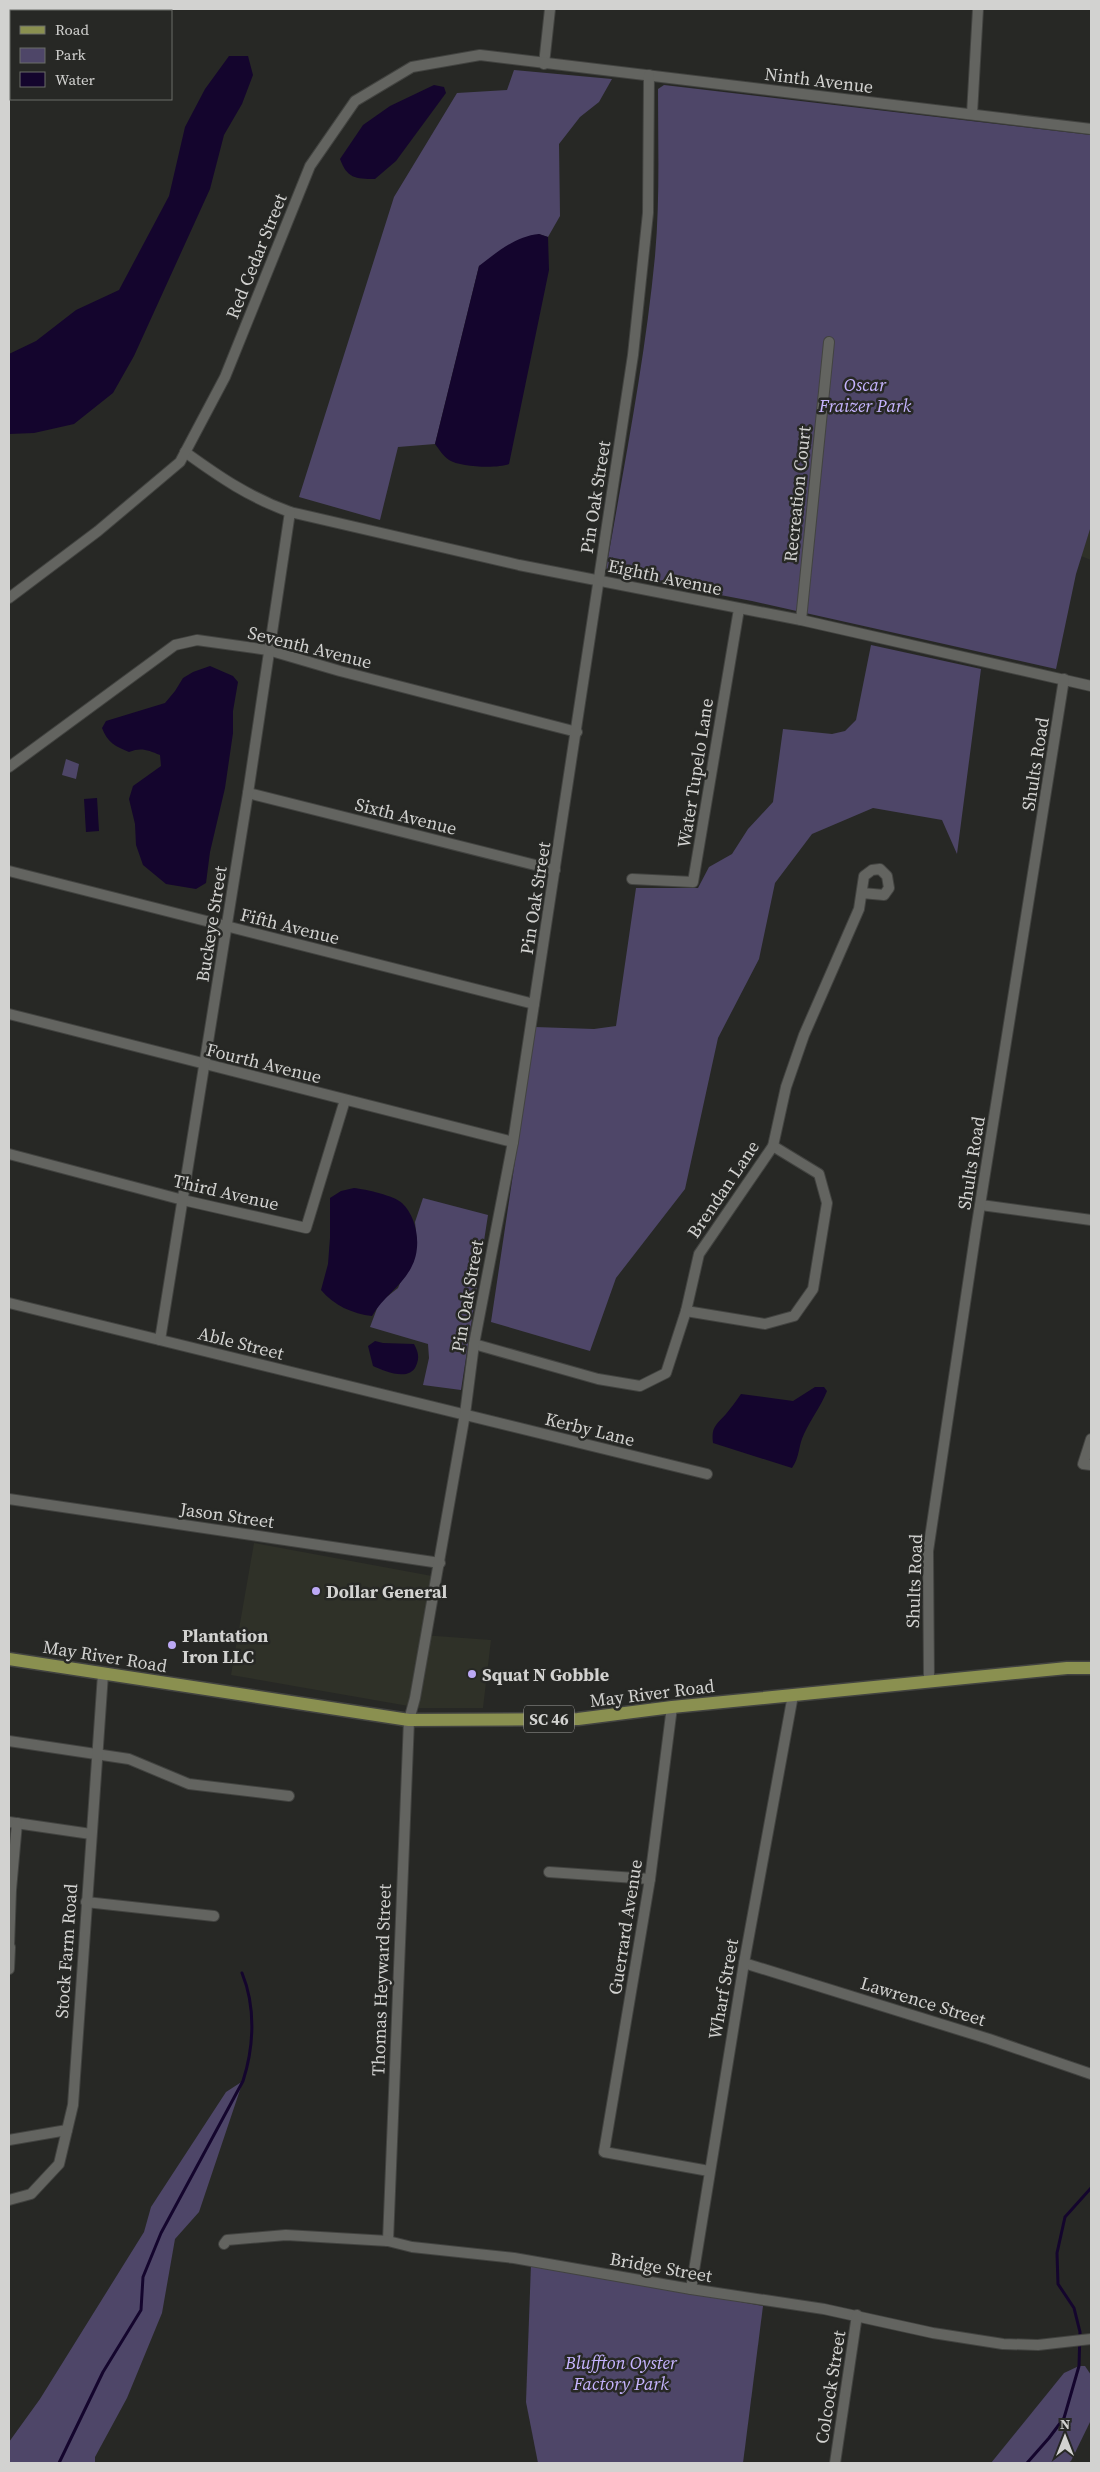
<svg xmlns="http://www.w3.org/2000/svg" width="1100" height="2472" font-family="'Source Serif 4',serif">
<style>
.built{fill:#2f3128}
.green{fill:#4e4668}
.water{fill:#14052d}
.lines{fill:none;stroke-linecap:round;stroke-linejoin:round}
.stream{stroke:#14052d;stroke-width:3}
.minor-casing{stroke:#424340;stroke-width:12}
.primary-casing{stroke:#424340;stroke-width:15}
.minor{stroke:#636460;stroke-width:10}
.primary{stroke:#8a9050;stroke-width:12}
.poi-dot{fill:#bca9f5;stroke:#272825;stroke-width:2}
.labels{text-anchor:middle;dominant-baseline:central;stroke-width:5;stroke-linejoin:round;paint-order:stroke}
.shield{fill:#272825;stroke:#9f9f9d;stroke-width:1}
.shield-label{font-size:16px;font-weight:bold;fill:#d2d2d0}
.street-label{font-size:18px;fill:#d2d2d0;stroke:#272825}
.park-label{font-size:18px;font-style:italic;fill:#c6b4fe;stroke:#272825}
.poi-label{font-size:18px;font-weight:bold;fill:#d2d2d0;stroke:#272825;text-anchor:start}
</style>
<rect width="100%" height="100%" fill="#272825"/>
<g class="built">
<polygon points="1091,526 1091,560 1081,556"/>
<polygon points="254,1543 432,1576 422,1635 491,1640 483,1708 420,1708 231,1675"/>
</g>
<g class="green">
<polygon points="514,70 612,79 599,102 580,117 559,144 560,216 548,237 539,234 479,266 435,444 398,447 380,520 299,497 394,197 457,93 507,90"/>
<path d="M664 85 1091 135V526L1076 574 1056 669 752 601 609 574 606 570C624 465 645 361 655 256 660 201 658 145 658 89Z"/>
<polygon points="871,645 981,669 957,854 942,820 873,808 812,834 775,883 759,959 718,1038 685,1189 616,1278 590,1351 491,1322 535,1027 594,1029 616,1026 636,888 698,888 709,867 732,854 748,829 773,802 783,729 832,734 845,731 856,720"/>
<polygon points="66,759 79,764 76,779 62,775"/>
<polygon points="423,1198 488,1215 461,1390 423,1385 429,1358 428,1344 370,1327 379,1303 398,1288 417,1243 415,1222"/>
<polygon points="243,2081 199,2212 175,2239 162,2313 127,2398 95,2457 95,2463 9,2463 9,2442 40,2399 144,2232 151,2207 226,2092"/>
<polygon points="531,2264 763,2306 743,2463 538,2463 526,2402"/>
<polygon points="1079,2366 1085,2366 1091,2375 1091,2420 1071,2461 1068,2463 991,2463 1064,2373"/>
</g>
<g class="water">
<polygon points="229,56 248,56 253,75 242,104 224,135 210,189 134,356 113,393 74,424 34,433 9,434 9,354 36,341 76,310 119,290 169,196 185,127 205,89"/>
<path d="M434 85 444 87 446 93 396 161 375 179C355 179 347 178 340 159L363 125 390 106Z"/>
<path d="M539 234 548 237 549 270 509 464C496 469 460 467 449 460 443 456 439 449 435 444L479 266C497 252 516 236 539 234Z"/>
<path d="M210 666 233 676 238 682 233 711V733L225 788 210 852 206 883 196 889 166 884 143 865 136 845 135 824 129 799 133 786 161 766 160 755C148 750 141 747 129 752 116 747 107 742 102 728L106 721 165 703 175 691 183 678 193 672Z"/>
<polygon points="97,798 99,831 86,832 84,799"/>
<path d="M354 1188C365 1189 395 1196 402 1203 418 1218 422 1249 411 1268 401 1287 383 1297 372 1316 353 1314 333 1305 321 1290L328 1264 330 1238V1198L341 1191Z"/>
<path d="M375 1341 383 1343 414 1344C418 1352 420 1357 416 1366 409 1382 384 1371 373 1366L368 1346Z"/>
<path d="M815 1387H824L827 1391C821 1406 811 1419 804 1434 798 1446 800 1457 792 1468L713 1443C711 1427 716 1425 726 1414 731 1408 736 1401 741 1394L793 1401Z"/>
</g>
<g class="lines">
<g class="stream">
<path d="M59 2463 103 2372 141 2310 143 2277 161 2233 243 2081C254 2047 256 2007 242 1973"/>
<polyline points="1027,2463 1049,2438 1064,2418 1079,2366 1080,2332 1074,2308 1058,2284 1057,2253 1065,2217 1091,2188"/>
</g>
<g class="minor-casing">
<g id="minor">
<polyline points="544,64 550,9"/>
<polyline points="972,114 978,9"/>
<path d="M185 452C221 478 249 497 290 512L519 565 801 620 1091 686"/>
<polyline points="9,598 98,531 180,462 225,377 310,166 355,101 412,67 480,55 1091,129"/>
<polyline points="801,620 829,342"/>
<polyline points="9,767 175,645 197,640 268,650 340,671 577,732"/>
<polyline points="248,793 555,870"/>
<polyline points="9,871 534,1004"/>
<polyline points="632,879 693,882 739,609"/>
<polyline points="9,1014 513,1142"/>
<polyline points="9,1154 183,1200 306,1228 345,1100"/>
<polyline points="981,1205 1091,1220"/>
<polyline points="9,1303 707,1474"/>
<polyline points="686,1311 765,1324 794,1316 813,1289 827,1203 819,1174 773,1146"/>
<polyline points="160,1340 248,793 290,512"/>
<polyline points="474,1344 598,1379 640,1386 666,1373 686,1311 699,1254 773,1146 786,1087 804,1035 859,909 864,876 872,870 880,869 887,876 889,888 884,895 862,893"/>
<polyline points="1091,1439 1083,1464 1091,1465"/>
<polyline points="9,1499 440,1563"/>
<polyline points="929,1682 928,1551 976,1230 1064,679"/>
<polyline points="672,1707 650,1879 604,2152 709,2171"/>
<polyline points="9,1741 129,1759 189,1784 289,1796"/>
<polyline points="9,1822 91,1834"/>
<polyline points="549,1872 650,1879"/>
<polyline points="86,1902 214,1916"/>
<polyline points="9,1947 11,1890 17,1823"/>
<polyline points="744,1963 989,2039 1091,2074"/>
<polyline points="9,1969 10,1947"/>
<polyline points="9,2140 67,2130"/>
<polyline points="9,2200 31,2194 59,2164 73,2105 103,1674"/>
<polyline points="388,2241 409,1720 415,1698 465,1414 474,1344 513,1142 633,355 648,213 649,75"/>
<polyline points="224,2244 227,2240 286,2235 388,2241 412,2247 514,2258 691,2289 824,2309 933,2333 1003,2344 1038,2345 1091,2339"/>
<polyline points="691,2289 744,1963 793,1695"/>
<polyline points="835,2463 857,2315"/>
</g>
</g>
<g class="primary-casing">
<polyline id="primary" points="9,1659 409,1720 578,1719 672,1707 1067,1668 1091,1668"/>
</g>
<use href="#minor" class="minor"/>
<use href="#primary" class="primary"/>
</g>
<g class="poi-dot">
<circle cx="316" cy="1591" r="5"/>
<circle cx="172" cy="1645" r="5"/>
<circle cx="472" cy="1674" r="5"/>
</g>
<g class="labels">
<rect class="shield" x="524" y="1705.5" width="50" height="27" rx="4"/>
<g class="shield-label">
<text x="549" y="1719">SC 46</text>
</g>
<g class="street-label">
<text transform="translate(819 80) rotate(7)">Ninth Avenue</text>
<text transform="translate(256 256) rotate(-68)">Red Cedar Street</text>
<text transform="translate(797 494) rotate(-84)">Recreation Court</text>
<text transform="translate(595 497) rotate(-81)">Pin Oak Street</text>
<text transform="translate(665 577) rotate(12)">Eighth Avenue</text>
<text transform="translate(310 647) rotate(14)">Seventh Avenue</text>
<text transform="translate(1035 764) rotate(-81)">Shults Road</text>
<text transform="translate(695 773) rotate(-81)">Water Tupelo Lane</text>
<text transform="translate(406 816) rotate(14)">Sixth Avenue</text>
<text transform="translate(535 898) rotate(-81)">Pin Oak Street</text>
<text transform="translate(211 924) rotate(-81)">Buckeye Street</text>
<text transform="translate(290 926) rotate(14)">Fifth Avenue</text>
<text transform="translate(264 1063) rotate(14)">Fourth Avenue</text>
<text transform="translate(971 1163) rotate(-81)">Shults Road</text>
<text transform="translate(723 1189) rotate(-56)">Brendan Lane</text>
<text transform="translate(226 1192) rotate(13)">Third Avenue</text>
<text transform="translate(467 1296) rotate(-80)">Pin Oak Street</text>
<text transform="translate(241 1343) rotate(14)">Able Street</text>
<text transform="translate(590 1429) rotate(14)">Kerby Lane</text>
<text transform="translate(227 1515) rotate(8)">Jason Street</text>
<text transform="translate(914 1581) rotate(-88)">Shults Road</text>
<text transform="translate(105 1656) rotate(9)">May River Road</text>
<text transform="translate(652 1693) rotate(-7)">May River Road</text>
<text transform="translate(625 1927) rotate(-81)">Guerrard Avenue</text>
<text transform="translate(66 1951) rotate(-86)">Stock Farm Road</text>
<text transform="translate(381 1980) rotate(-88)">Thomas Heyward Street</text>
<text transform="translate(723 1989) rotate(-80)">Wharf Street</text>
<text transform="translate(923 2001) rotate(17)">Lawrence Street</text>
<text transform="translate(661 2267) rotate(10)">Bridge Street</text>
<text transform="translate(830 2387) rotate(-81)">Colcock Street</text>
</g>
<g class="park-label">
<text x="865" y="384">Oscar<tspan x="865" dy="21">Fraizer Park</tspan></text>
<text x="621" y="2362">Bluffton Oyster<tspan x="621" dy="21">Factory Park</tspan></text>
</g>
<g class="poi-label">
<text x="326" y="1591">Dollar General</text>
<text x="182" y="1635">Plantation<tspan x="182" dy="21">Iron LLC</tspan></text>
<text x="482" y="1674">Squat N Gobble</text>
</g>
</g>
<rect width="1100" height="2472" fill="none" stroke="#d2d2d0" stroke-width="20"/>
<rect x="10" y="10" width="162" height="90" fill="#272825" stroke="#6b6c69"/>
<rect x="20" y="26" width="25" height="8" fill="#8a9050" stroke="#6b6c69"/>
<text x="55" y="35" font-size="15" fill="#d2d2d0">Road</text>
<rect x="20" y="48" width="25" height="15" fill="#4e4668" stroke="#6b6c69"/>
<text x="55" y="60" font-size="15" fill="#d2d2d0">Park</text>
<rect x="20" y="72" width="25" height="15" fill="#14052d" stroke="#6b6c69"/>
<text x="55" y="85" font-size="15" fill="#d2d2d0">Water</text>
<g transform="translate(1065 2437)" stroke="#272825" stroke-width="4" paint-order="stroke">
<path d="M0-4L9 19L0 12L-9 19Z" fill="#d2d2d0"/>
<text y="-8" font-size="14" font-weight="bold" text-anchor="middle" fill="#d2d2d0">N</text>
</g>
</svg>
